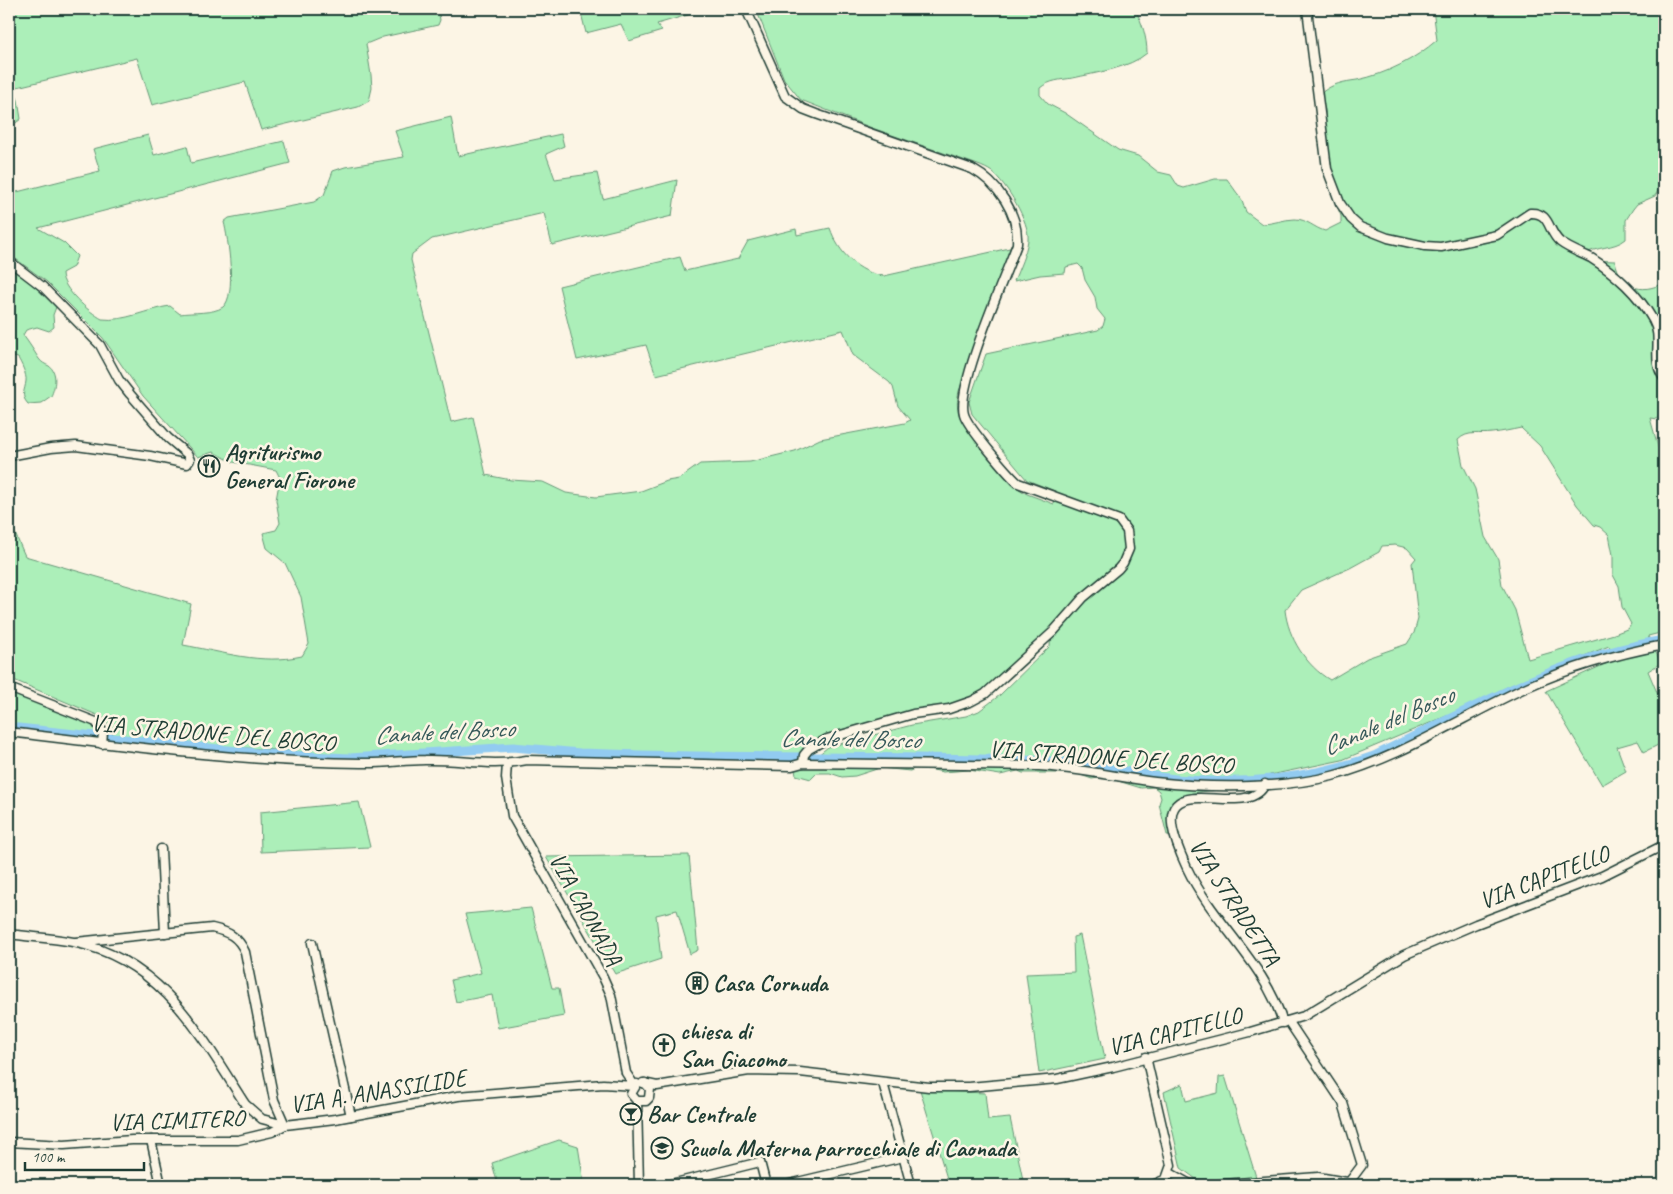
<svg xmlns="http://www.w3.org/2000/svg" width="1673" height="1194" font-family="Caveat,sans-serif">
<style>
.green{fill:#acefb9;stroke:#669676;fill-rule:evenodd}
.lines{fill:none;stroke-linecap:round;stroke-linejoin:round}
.canal{stroke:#92cbf1;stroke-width:9}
.minor-casing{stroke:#1f3d34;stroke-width:11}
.minor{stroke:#fcf5e5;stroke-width:8}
.labels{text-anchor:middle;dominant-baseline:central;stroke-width:5;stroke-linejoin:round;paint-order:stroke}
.poi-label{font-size:24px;font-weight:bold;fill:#1f3d34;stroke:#fcf5e5;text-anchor:start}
.street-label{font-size:24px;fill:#1f3d34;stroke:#fcf5e5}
.water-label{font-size:25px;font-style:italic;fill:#36595a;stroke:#fcf5e5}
</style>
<rect width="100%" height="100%" fill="#fcf5e5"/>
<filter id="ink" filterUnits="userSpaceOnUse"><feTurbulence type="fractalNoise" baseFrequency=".02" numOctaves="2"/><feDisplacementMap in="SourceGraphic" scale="10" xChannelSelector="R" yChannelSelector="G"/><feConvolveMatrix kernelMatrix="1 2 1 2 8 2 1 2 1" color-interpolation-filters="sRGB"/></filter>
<g filter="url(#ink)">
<g class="green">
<polygon points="9,9 438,9 440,20 438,25 383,37 366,44 371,75 372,88 369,101 358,107 261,130 245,82 152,105 137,58 13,88 18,100 21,119 9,128"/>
<polygon points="580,9 708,9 657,24 662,31 629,41 621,24 586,33"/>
<path d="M756 9H1135C1142 22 1147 38 1147 53 1130 68 1095 73 1073 78 1060 80 1050 80 1040 88V95L1048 104 1065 113 1118 150 1138 156 1158 172 1171 175 1178 186 1184 188 1215 179H1227L1242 200 1246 212 1262 224C1273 224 1284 219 1295 219 1307 219 1314 228 1325 231L1341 223V216L1334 198 1322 121C1331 110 1319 104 1321 93 1334 83 1343 82 1357 80 1387 74 1415 59 1437 40L1433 9H1664V180L1655 196 1637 204 1633 209 1626 220V239C1614 249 1596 246 1583 255L1586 260 1615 261C1621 288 1640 295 1664 283V407L1657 419 1650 418 1664 468V632L1648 636 1661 663 1648 671 1664 709V742L1644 752 1638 741 1617 747 1626 771 1602 785 1546 691 1616 659 1609 646 1509 686 1463 709 1342 760 1270 775 1257 781 1255 787C1233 792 1184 787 1172 803L1174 823 1180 835H1167L1159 804 1161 798 1159 791 1154 787 1141 788 1105 777 1092 779 1075 773H1023L1018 771 1000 775 969 770 943 772 918 767 910 771 880 768 855 776 842 777 830 773H817L811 779 796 775 795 770 807 764 828 747 912 725 966 716 979 711 1000 695 1050 646 1051 631 973 700 910 713 833 733 823 737 793 758 590 754 531 746 500 745 445 752 351 755 114 739 111 727 104 718 9 678V520L25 556 191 604 183 645C223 652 261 665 302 656L309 644 301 597 285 563 267 548 263 533 276 530 280 523 276 500 280 478 276 470 233 462 213 452 198 457 143 396 103 338 47 282 9 254V194L100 171 93 149 148 135 154 155 187 146 191 163 284 141 290 163 38 228 64 243 77 256 73 267 62 273C62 289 89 312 102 319 124 322 147 309 170 306L180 314C192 312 213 314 223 307 237 296 228 238 224 222L229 218 314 202 324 195 333 171 345 167 404 157 395 131 451 117 458 156 561 134 564 146 546 154 555 179 597 173 603 199 677 180 672 216 552 245 544 213 432 239 412 254 411 260 451 422 473 417 486 475 511 480 543 482 566 493 596 497 641 491 667 481 679 479 700 464 750 462 795 451 820 439 905 423 910 420 898 406 893 387 889 382 853 355 843 330 656 375 646 345 577 360 559 286 680 257 685 271 738 259 748 241 796 229 797 235 830 228C838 252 858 273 884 276L1014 247 959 391C957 401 956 409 961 418 970 437 1004 472 1019 489L1027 494 1054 504 1055 491 1027 480 972 414 969 402 986 354 1098 330 1103 326 1105 319 1097 309 1095 297 1085 280 1082 268 1078 264 1066 267 1065 273 1040 275 1014 281C1019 268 1026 254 1028 240 1030 222 1006 183 992 172 988 169 983 167 978 165L872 128 801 100 784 79ZM1521 428 1540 446 1577 505 1594 525 1600 527 1609 535 1613 555V575L1619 586 1622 607 1631 624 1627 629 1614 634 1528 659 1515 610 1502 585 1498 559 1485 537 1475 489 1463 465 1458 440C1468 430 1480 435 1492 433 1502 432 1511 430 1521 428ZM1395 545 1407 548 1416 558 1412 563 1418 619 1414 633 1407 644 1367 658 1330 680C1306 666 1288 637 1285 610L1301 590 1350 568 1379 552 1382 546Z"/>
<path d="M9 268 30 282 56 307 53 315 54 327 49 331 37 327 26 330 23 335C29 343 34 351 39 359 42 363 45 364 49 366 58 372 55 388 51 396L41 403 28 404C20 395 25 391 26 381 27 375 21 363 18 358L9 356Z"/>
<polygon points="9,691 47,708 90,722 96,732 95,739 9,727"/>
<polygon points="359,802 370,847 261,852 260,812"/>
<polygon points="689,855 698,950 690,954 677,910 656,915 661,959 615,974 546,857"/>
<polygon points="531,908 552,988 559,988 564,1016 498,1028 492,995 456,1002 451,980 481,973 465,914"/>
<polygon points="1080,935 1105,1059 1039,1073 1026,974 1074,972 1073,937"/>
<polygon points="1225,1076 1256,1177 1218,1181 1196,1179 1181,1168 1164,1092 1182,1084 1186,1101 1218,1093 1219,1077"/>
<polygon points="920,1090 985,1093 988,1120 1010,1118 1024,1185 949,1185"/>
<polygon points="559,1140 578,1146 584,1183 598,1185 498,1185 492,1163"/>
</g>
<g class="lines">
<path class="canal" d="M9 727 267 754 350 758 513 747 580 753 641 755C778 758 916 756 1053 761 1094 763 1135 775 1176 779 1242 786 1313 778 1374 756 1470 710 1558 657 1664 640"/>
<g class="minor-casing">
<g id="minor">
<path d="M746 9 785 96 803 109 816 114 972 169C998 183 1019 214 1017 244 1005 277 956 386 964 414 967 426 1007 473 1018 483L1119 520 1127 531 1129 549 1123 563 1118 569 1083 598 1053 632 985 694 972 701 949 709 913 714 827 739 809 749 804 755 803 763"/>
<path d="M1307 9 1327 169 1340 203 1351 219 1360 227 1388 238 1425 246 1441 247 1497 235 1530 213C1551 212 1547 231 1560 242 1569 249 1581 253 1591 258 1615 273 1639 295 1653 320 1664 339 1650 360 1664 378"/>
<polyline points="9,261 43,287 100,345 119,380 130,394 168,438 187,454 190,460 187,464 150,456 76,446 51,448 9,456"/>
<polyline points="9,688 96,722 103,732 102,744"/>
<path d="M9 732C126 746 243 762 361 763 383 764 404 760 425 760 461 759 492 767 527 760L792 766 803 763 1039 766C1078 768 1116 777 1155 782 1207 788 1281 789 1332 776 1401 758 1463 716 1527 687 1571 667 1617 654 1664 645"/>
<polyline points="507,764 506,778 512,816 603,977 611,995 626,1073 634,1085"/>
<path d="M1265 784C1246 828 1131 749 1187 868 1213 923 1266 964 1283 1023"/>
<polyline points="161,849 165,933"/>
<path d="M9 934C30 937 52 938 73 942 162 960 200 1034 245 1104L262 1119 285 1125 335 1119 458 1096 603 1084 634 1086"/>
<polyline points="312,943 351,1116"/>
<polyline points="1289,1022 1343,1103 1362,1165 1347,1185"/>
<polyline points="1146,1057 1171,1165 1166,1179 1153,1185"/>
<polyline points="643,1083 657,1086 749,1071 800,1072 929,1087 969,1087 1057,1079 1113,1067 1250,1032 1304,1016 1404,955 1476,924 1602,876 1664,845"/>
<polyline points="883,1083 911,1185"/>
<polyline points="637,1084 631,1094 637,1101 646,1101 649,1098 650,1089 645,1083"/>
<polyline points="637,1101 639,1185"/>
<polyline points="151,1140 161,1185"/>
<path d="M9 1142 64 1145 132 1140H238L272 1132 285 1125 274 1100 245 952C238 936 228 932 212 928L76 942"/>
<polyline points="1170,1173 1190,1184 1204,1185"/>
<polyline points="667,1185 760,1162 766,1185"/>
<polyline points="785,1185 903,1157"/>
<polyline points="1210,1185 1318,1177 1347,1182"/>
</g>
</g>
<use href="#minor" class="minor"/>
</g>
</g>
<defs>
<g id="restaurant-ring" transform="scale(1.125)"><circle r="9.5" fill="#fcf5e5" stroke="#1f3d34" stroke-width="1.5"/><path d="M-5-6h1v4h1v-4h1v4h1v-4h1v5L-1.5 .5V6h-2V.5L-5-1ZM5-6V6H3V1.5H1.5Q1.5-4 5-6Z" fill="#1f3d34"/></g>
<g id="building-ring" transform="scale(1.125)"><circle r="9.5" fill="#fcf5e5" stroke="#1f3d34" stroke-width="1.5"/><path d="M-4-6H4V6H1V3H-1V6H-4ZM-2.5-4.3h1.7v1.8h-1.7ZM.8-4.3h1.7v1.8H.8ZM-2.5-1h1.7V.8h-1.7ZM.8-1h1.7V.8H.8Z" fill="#1f3d34"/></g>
<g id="church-ring" transform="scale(1.125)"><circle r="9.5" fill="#fcf5e5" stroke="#1f3d34" stroke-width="1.5"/><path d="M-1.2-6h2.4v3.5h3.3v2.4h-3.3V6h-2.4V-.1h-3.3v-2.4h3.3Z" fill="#1f3d34"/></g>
<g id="bar-ring" transform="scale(1.125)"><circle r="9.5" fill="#fcf5e5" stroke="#1f3d34" stroke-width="1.5"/><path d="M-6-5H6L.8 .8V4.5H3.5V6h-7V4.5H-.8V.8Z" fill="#1f3d34"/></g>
<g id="school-ring" transform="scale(1.125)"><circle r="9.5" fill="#fcf5e5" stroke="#1f3d34" stroke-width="1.5"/><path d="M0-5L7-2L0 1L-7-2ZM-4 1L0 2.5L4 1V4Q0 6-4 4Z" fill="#1f3d34"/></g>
</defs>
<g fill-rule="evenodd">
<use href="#restaurant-ring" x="209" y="466"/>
<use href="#building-ring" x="697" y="983"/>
<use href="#church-ring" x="664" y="1045"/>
<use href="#bar-ring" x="631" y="1114"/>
<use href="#school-ring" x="662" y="1148"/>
</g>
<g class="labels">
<g class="poi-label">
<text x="225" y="452">Agriturismo<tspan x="225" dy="28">General Fiorone</tspan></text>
<text x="713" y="983">Casa Cornuda</text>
<text x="680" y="1031">chiesa di<tspan x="680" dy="28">San Giacomo</tspan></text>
<text x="647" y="1114">Bar Centrale</text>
<text x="678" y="1148">Scuola Materna parrocchiale di Caonada</text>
</g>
<g class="street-label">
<text transform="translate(213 733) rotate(5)">VIA STRADONE DEL BOSCO</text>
<text transform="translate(1111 757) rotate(4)">VIA STRADONE DEL BOSCO</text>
<text transform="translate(1544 877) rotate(-21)">VIA CAPITELLO</text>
<text transform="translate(1235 902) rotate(57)">VIA STRADETTA</text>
<text transform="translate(586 909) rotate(61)">VIA CAONADA</text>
<text transform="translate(1175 1031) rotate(-14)">VIA CAPITELLO</text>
<text transform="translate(378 1091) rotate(-9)">VIA A. ANASSILIDE</text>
<text transform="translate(177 1120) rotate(-2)">VIA CIMITERO</text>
</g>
<g class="water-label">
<text transform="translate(1388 721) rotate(-23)">Canale del Bosco</text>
<text transform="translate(444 732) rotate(-3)">Canale del Bosco</text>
<text transform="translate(850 739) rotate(1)">Canale del Bosco</text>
</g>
</g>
<rect width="1673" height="1194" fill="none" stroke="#fcf5e5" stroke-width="30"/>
<rect x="15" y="15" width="1643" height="1164" fill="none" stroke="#1f3d34" stroke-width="2" filter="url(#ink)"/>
<path d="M25 1162v8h119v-8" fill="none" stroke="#1f3d34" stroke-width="2.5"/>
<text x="32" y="1162" font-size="15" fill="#1f3d34" stroke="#fcf5e5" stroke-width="4" paint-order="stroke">100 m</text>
</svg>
